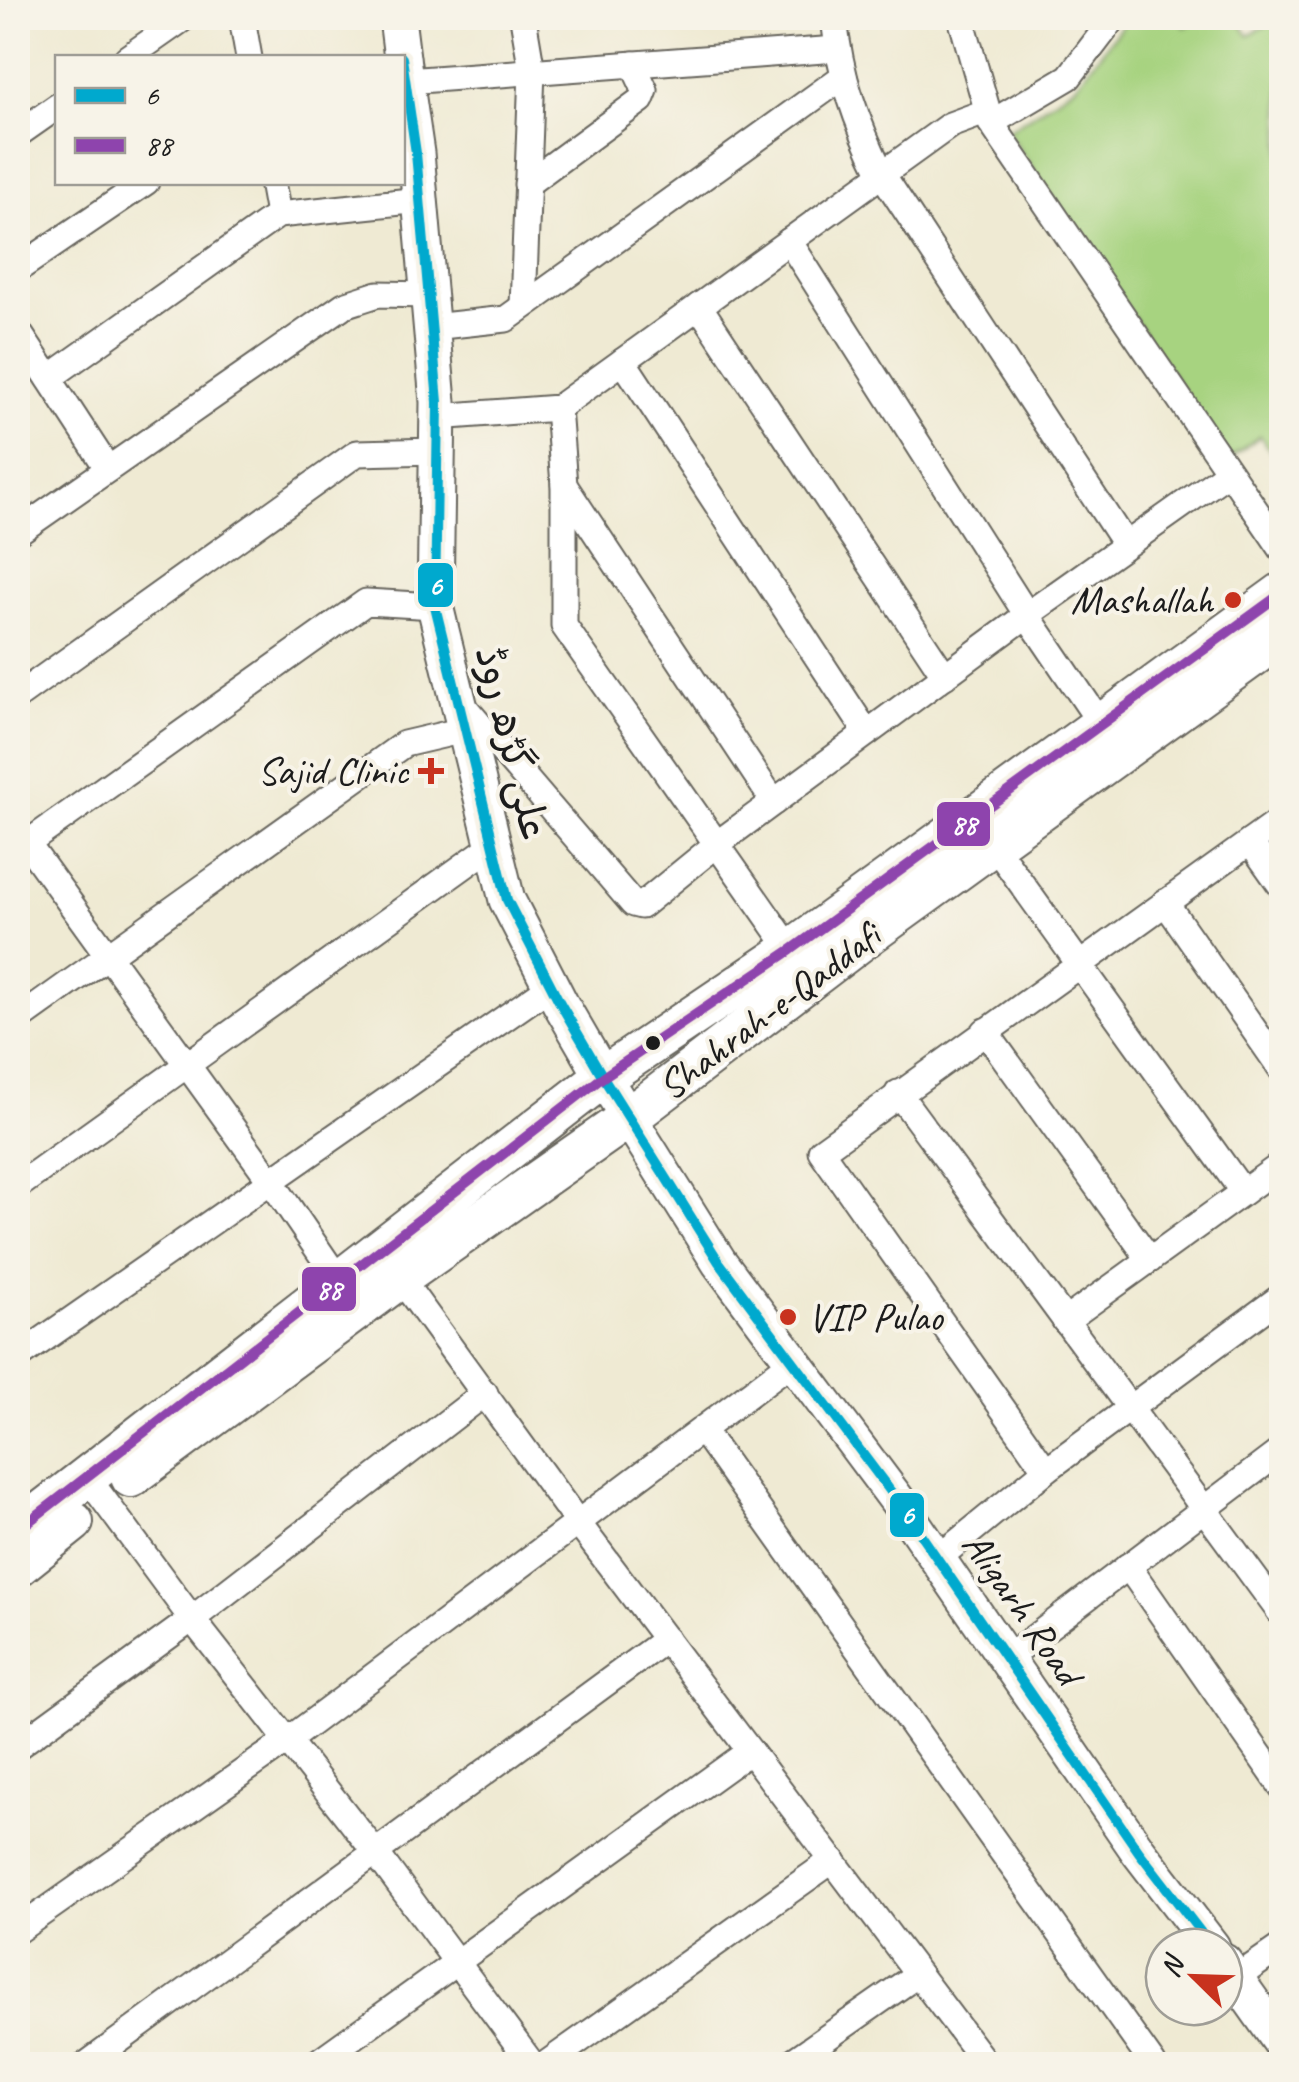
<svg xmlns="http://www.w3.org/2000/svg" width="1299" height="2082" font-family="Caveat,'Playpen Sans Arabic',sans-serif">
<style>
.green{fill:#a7d380;stroke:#62784e;stroke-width:2.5}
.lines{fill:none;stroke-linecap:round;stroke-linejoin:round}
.minor-casing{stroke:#66645c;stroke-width:29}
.secondary-casing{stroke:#66645c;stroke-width:39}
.primary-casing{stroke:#66645c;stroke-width:44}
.minor{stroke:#fff;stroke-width:25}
.secondary{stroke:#fff;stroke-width:35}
.primary{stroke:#fff;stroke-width:40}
.bus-1-casing{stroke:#f7f3e8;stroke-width:18}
.bus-2-casing{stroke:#f7f3e8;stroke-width:18}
.bus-1{stroke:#00a9ce;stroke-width:10}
.bus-2{stroke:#8e44ad;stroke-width:10}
.poi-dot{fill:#c8321e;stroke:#f7f3e8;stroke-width:4}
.bus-dot{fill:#1c1c1c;stroke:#f7f3e8;stroke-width:4}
.labels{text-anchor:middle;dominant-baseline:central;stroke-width:8;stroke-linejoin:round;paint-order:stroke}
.poi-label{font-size:40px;fill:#1c1c1c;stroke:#f7f3e8;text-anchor:end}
.street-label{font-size:40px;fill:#1c1c1c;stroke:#f7f3e8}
.line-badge{stroke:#f7f3e8;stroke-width:4}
.badge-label{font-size:28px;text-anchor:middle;font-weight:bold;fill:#fff}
</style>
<rect width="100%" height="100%" fill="#f7f3e8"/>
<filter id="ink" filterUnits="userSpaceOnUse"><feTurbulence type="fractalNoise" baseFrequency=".01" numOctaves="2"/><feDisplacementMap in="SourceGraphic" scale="20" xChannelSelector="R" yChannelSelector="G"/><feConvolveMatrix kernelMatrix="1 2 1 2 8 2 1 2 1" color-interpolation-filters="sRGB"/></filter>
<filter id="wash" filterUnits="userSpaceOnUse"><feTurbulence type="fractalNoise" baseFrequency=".0048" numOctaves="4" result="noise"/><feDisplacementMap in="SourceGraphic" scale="40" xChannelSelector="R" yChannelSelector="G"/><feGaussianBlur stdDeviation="2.25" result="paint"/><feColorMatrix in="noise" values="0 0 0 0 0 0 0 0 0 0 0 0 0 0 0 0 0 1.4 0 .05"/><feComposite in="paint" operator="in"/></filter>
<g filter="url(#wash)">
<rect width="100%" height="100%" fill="#efead3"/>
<polygon class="green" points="1128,18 1179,18 1185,27 1201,18 1236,18 1248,35 1281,18 1281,465 1260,436 1229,459 1007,131 1075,86"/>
</g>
<g filter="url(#ink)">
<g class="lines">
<g class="minor-casing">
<g id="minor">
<polyline points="242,18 249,58"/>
<polyline points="523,18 532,71 523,306"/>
<path d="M834 18C840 76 856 122 882 174L1125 544"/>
<polyline points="961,18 991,123 1282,549"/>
<polyline points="127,58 184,18"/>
<polyline points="406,81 837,49"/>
<polyline points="991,123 1069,77 1114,18"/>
<polyline points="18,134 58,106"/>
<polyline points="272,182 278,215"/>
<polyline points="527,184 641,100 645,90 633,64"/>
<polyline points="789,241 1027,615 1101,724"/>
<polyline points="18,269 146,182"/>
<polyline points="699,306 945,676"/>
<polyline points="432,327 506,319 844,76"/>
<polyline points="18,331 108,469"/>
<polyline points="623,361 867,733"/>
<polyline points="49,378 278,215 420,200"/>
<polyline points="558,408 564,485 564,626 791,950"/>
<polyline points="437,417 558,408 950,125 988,111"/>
<polyline points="564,485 774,802"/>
<polyline points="18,532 344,305 378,294 428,295"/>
<polyline points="18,696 357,453 437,451"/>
<polyline points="461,703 633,904 641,906 717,844 1027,615 1229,472"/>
<polyline points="18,831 271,1181 340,1282"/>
<polyline points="1250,842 1282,887"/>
<polyline points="993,844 1243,1192"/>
<polyline points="18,850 366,602 435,606"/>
<polyline points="1165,902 1282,1070"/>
<polyline points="18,1020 404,744 464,730"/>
<polyline points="985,1031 1150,1260"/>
<polyline points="898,1093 1282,1615"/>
<polyline points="18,1186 493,845"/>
<polyline points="400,1278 578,1523 986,2064"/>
<polyline points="1065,1321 1282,1164"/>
<polyline points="18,1357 551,986"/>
<polyline points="702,1430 1153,2064"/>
<polyline points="1046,1470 821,1151 1282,819"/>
<polyline points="87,1477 192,1619 376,1853 532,2064"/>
<polyline points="937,1559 1046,1470 1282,1296"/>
<polyline points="1128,1566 1282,1787"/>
<polyline points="1006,1659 1282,1450"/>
<polyline points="18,1746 192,1619 485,1393"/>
<polyline points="18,1930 287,1741 793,1361"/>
<polyline points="1236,1978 1282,1946"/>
<polyline points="87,2064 666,1639"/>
<polyline points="315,2064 750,1751"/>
<polyline points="546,2064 833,1860"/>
<polyline points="789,2064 918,1974"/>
</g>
</g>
<g class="secondary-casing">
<g id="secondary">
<polyline points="397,18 402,58"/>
<polyline points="402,58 416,153 438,402 435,606 507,900 560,1003 603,1077 719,1262 897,1500 1139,1852 1212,1947"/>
<polyline points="1224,1962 1282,2044"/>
</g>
</g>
<g class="primary-casing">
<g id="primary">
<polyline points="131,1477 400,1278 628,1118 867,936 1282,635"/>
<polyline points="18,1530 603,1077 791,950 1282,593"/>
<polyline points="18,1566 73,1522"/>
</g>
</g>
<use href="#minor" class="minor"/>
<use href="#secondary" class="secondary"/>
<use href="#primary" class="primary"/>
<g class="bus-1-casing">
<polyline id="bus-1" points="402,58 416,153 438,402 435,606 507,900 560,1003 603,1077 719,1262 897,1500 1139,1852 1212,1947"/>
</g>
<g class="bus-2-casing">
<polyline id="bus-2" points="18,1530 603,1077 791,950 1282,593"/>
</g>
<use href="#bus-1" class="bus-1"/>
<use href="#bus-2" class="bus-2"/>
</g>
</g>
<g class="poi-dot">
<circle cx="1233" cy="600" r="10"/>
<path d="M426 756h10v10h10v10h-10v10h-10v-10h-10v-10h10z"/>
<circle cx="788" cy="1317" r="10"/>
</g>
<circle class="bus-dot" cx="653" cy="1043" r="9"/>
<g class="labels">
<g class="poi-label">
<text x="1213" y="600">Mashallah</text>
<text x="408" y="771">Sajid Clinic</text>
<text x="808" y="1317" text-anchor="start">VIP Pulao</text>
</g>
<g class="street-label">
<text transform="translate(512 743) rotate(76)">علی گڑھ روڈ</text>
<text transform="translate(769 1011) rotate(-37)">Shahrah-e-Qaddafi</text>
<text transform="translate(1022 1608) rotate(55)">Aligarh Road</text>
</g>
</g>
<g class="line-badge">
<rect x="416" y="561" width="39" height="48" rx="10" fill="#00a9ce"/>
<rect x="935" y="800" width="57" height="48" rx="10" fill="#8e44ad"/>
<rect x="300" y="1265" width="58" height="48" rx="10" fill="#8e44ad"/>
<rect x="888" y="1491" width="38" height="48" rx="10" fill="#00a9ce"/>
</g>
<g class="badge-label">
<text x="435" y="595">6</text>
<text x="964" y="834">88</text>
<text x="329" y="1299">88</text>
<text x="907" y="1524">6</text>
</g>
<rect width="1299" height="2082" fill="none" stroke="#f7f3e8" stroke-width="60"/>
<rect x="55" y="55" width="350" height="130" fill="#f7f3e8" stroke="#9f9d96" stroke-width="2.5"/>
<rect x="75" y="88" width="50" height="15" fill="#00a9ce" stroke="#9f9d96" stroke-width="2.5"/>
<text x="145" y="105" font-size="30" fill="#1c1c1c">6</text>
<rect x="75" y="138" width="50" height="15" fill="#8e44ad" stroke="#9f9d96" stroke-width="2.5"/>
<text x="145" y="155" font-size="30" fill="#1c1c1c">88</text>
<g transform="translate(1194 1977) rotate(293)"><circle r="48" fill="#f7f3e8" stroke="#9f9d96" stroke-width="2.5"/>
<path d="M0-8L18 38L0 25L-18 38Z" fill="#c8321e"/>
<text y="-15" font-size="28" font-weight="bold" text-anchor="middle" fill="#1c1c1c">N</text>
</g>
</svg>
